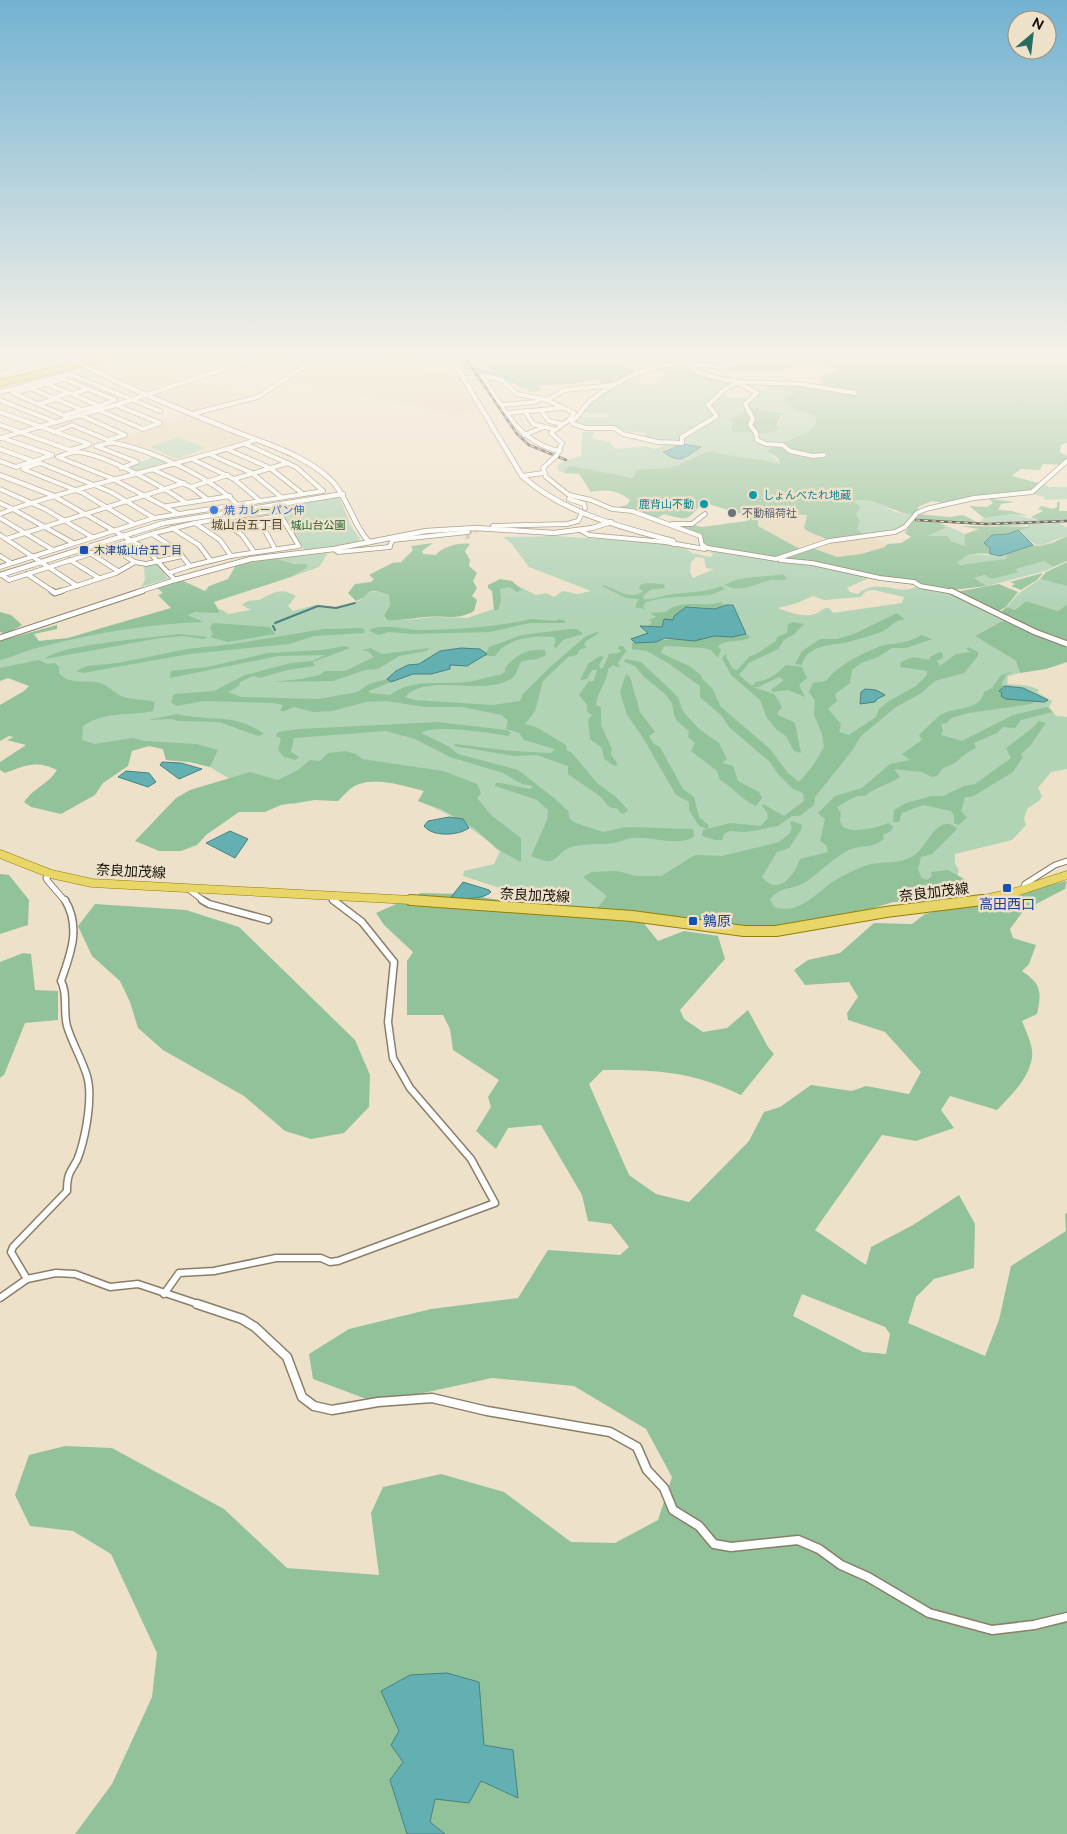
<svg xmlns="http://www.w3.org/2000/svg" width="1067" height="1834" font-family="Raleway,'Noto Sans JP',sans-serif">
<style>
.built{fill:#e8d8ba}
.green{fill:#b1d3b6;fill-rule:evenodd}
.forest{fill:#92c29a;fill-rule:evenodd}
.water{fill:#62b0b2;stroke:#4b8180}
.lines{fill:none;stroke-linecap:round;stroke-linejoin:round}
.stream{stroke:#4b8180;stroke-width:2}
.river{fill:#62b0b2;fill-rule:evenodd}
.minor-tunnel{stroke:#cec2ad;stroke-width:4;stroke-dasharray:4 2;stroke-linecap:butt}
.minor-far3-casing{stroke:#897e68;stroke-width:5.5}
.minor-far2-casing{stroke:#897e68;stroke-width:7}
.minor-far1-casing{stroke:#897e68;stroke-width:9}
.minor-casing{stroke:#897e68;stroke-width:11}
.tertiary-casing{stroke:#897e68;stroke-width:6}
.primary-far1-casing{stroke:#947f05;stroke-width:9}
.primary-casing{stroke:#947f05;stroke-width:12}
.trunk-casing{stroke:#947f05;stroke-width:8}
.minor-far3{stroke:#fff;stroke-width:4}
.minor-far2{stroke:#fff;stroke-width:5}
.minor-far1{stroke:#fff;stroke-width:6}
.minor{stroke:#fff;stroke-width:8}
.tertiary{stroke:#fff;stroke-width:4.5}
.primary-far1{stroke:#e8d668;stroke-width:8}
.primary{stroke:#e8d668;stroke-width:10}
.trunk{stroke:#e0c836;stroke-width:5.5}
.rail-casing{stroke:#312c22;stroke-width:2.5}
.rail{stroke:#eee1ca;stroke-width:1;stroke-dasharray:4;stroke-linecap:butt}
.minor-bridge-casing{stroke:#897e68;stroke-width:5.5;stroke-linecap:butt}
.minor-bridge{stroke:#fff;stroke-width:4}
.culture-dot{fill:#0f9aa8;stroke:#eee1ca;stroke-width:2}
.shop-dot{fill:#3f7fe0;stroke:#eee1ca;stroke-width:2}
.worship-dot{fill:#6b7280;stroke:#eee1ca;stroke-width:2}
.transit-dot{fill:#1a4fb4;stroke:#eee1ca;stroke-width:2}
.labels{text-anchor:middle;dominant-baseline:central;stroke-width:5;stroke-linejoin:round;paint-order:stroke}
.far-culture-label{font-size:11px;fill:#0d838f;stroke:#eee1ca;text-anchor:start}
.far-shop-label{font-size:11px;fill:#366cbe;stroke:#eee1ca;text-anchor:start}
.far-worship-label{font-size:11px;fill:#5b616d;stroke:#eee1ca;text-anchor:start}
.far-park-label{font-size:11px;fill:#175f2d;stroke:#eee1ca}
.far-transit-label{font-size:11px;fill:#164399;stroke:#eee1ca;text-anchor:start}
.far-neighbourhood-label{font-size:12px;fill:#4e4430;stroke:#eee1ca}
.street-label{font-size:14px;fill:#16120a;stroke:#eee1ca}
.transit-label{font-size:14px;fill:#164399;stroke:#eee1ca}
</style>
<rect width="100%" height="100%" fill="#eee1ca"/>
<g class="built">
<polygon points="126,356 240,356 246,360 148,393 88,365"/>
<polygon points="245,356 286,356 299,366 285,377 228,368 251,361"/>
<polygon points="413,356 422,374 457,373 481,412 453,414 285,380 304,367"/>
<polygon points="193,380 254,397 192,412 151,395"/>
<polygon points="190,416 250,440 174,463 114,441"/>
<polygon points="758,512 808,515 809,533 821,536 827,540 800,549 758,526"/>
<polygon points="870,537 887,544 885,547 861,554 837,557 810,547"/>
</g>
<g class="green">
<path d="M686 363 692 366 710 367 711 376 741 382 724 389 721 394H728L725 396 749 399 756 393 754 391 765 390V384L786 383 782 390 800 392 787 396 784 402C792 411 805 411 816 417L815 426 807 432 767 451 782 464C758 459 733 458 709 451L671 468 633 478 566 468 565 473 559 471 557 466 564 461 581 456 582 432H594L592 438 610 442 615 449 646 446 655 449 665 445 643 437 646 433 574 425V421L582 414 583 417H607L608 414 583 413 589 404 621 380 652 386 665 375 646 369ZM750 408 781 412 783 416 776 425 780 430C763 434 747 432 730 427ZM683 444 699 447 686 459H677L663 453 664 450Z"/>
<polygon points="178,437 205,448 177,459 150,447"/>
<polygon points="154,457 168,464 134,472 124,468"/>
<polygon points="1045,484 1049,487 1067,487 1067,499 1044,500 1045,497 1030,494"/>
<polygon points="333,497 340,499 351,526 360,539 357,543 305,551 277,506"/>
<polygon points="860,499 883,505 895,512 914,515 899,530 865,536 857,529 856,514 852,501"/>
<polygon points="1012,514 1040,521 978,523 984,518"/>
<polygon points="941,523 965,534 965,546 951,541 948,536 929,537 926,535 946,529"/>
<path d="M1059 523 1067 528V536C1039 543 1043 555 1018 530L1027 528 1028 525 993 528 999 525Z"/>
<path d="M556 536 660 543 682 546 692 553 710 557 714 554 709 552 711 551 811 564 871 577 847 588 850 592 858 594C879 576 899 598 917 586L952 592 1006 619 975 636 1016 661 1020 673 1008 676 1007 684C1019 685 1028 684 1039 690L1037 692 1052 701 1049 707 1056 716 1067 717V769L1051 772 1038 788 1042 796 1040 800 1027 809 1024 819 1026 825 1012 840 955 854V864L959 870 957 877 785 915 642 913 549 904 463 876 464 871 494 864 500 851C474 829 450 813 418 801L424 791C406 786 377 777 359 784 350 787 344 795 338 801L317 799 294 804 230 779 210 767 190 762 166 760 163 749 149 746 92 750 61 735 108 711 0 672V654C13 650 27 643 40 641 50 640 60 640 70 638 100 629 206 592 228 614L251 610 242 605C250 598 255 602 261 599 274 592 282 587 296 596L288 606 293 611 315 605 338 607 361 600C366 588 379 591 389 595L390 605 384 614 387 620H406L435 617 467 618 494 609 495 589 514 584 536 595 546 593 554 597 563 591 578 594 591 591 529 567 511 543 503 537ZM696 557 704 558 706 568 714 569 693 578 690 572 691 562ZM874 590 904 597 902 603 833 613 829 608C823 608 822 610 818 613 806 619 788 612 778 608L797 603 813 596 824 600 861 597 866 591Z"/>
<polygon points="328,553 319,567 291,577 307,567 274,558"/>
<path d="M974 554 1000 556 1007 554 1006 559C991 562 971 569 956 563L961 558Z"/>
<polygon points="1044,561 1053,567 1045,571 987,586 974,578"/>
<polygon points="158,563 168,579 141,587 145,580 144,567"/>
<polygon points="1040,579 1067,586 1067,604 1058,611 1026,601 1015,610 1007,607 1018,594"/>
</g>
<g class="forest">
<polygon points="473,356 619,356 621,359 614,361 637,371 614,384 607,385 597,379 572,384 538,386 541,391 531,392 521,384 509,383"/>
<polygon points="734,356 791,356 808,360 778,372 720,370 710,367 729,366 740,362"/>
<path d="M835 356H1067V443L1061 445 1060 452 1067 456V460L1062 465 1043 464 1040 470 1021 469 1012 476 1042 484 1033 491 975 497 954 504 932 501 918 507V511L914 515C893 513 873 496 853 501L861 507 856 514 860 522 857 529 865 536 827 540C819 534 811 535 804 528L807 515 759 512 758 526 800 549 773 558 710 547 704 545 701 535 670 524 685 523 702 527 746 521 748 516 705 503 701 504C687 522 687 520 664 514L655 519 643 514 614 508 627 505 630 500C616 490 609 489 591 492L579 474 565 473 566 468 571 466 633 478 637 470 671 468 709 451C733 458 757 458 781 464L778 458 766 451 807 432 815 426 816 417C805 411 792 411 784 402L787 396 798 392 781 391 786 383 815 386 821 385V376L836 371V368L817 362Z"/>
<polygon points="750,408 783,413 776,425 780,430 766,433 733,432 730,429 733,424 731,420"/>
<polygon points="1018,496 991,499 1015,502 1001,504 998,510 1012,511 1028,516 1012,514 984,518 969,506 987,507 993,503 988,498"/>
<polygon points="1057,502 1060,502 1059,511 1067,511 1067,520 1037,522 1040,521 1031,517 1043,511 1038,509 1041,506 1053,509 1057,507"/>
<polygon points="917,514 950,517 963,515 979,523 914,519"/>
<path d="M913 520 941 523 946 528 927 536H948L951 541 965 546V534L979 529 960 526 1031 527 991 539 987 544 991 551 990 554C973 553 969 553 957 563L961 565 1006 559 1007 554 1033 545 1039 546 1052 543 1067 536V561L1053 567 1044 561 1015 569 1018 572 992 579 985 575 974 578 987 586 952 590 855 571 780 559 810 547 837 557 861 554 885 547 887 544 901 543 911 537 905 533Z"/>
<path d="M433 543 422 551 423 554 436 555C441 547 461 542 470 544L465 551 470 560 469 566 477 573 473 581 477 588 472 596 477 600 474 611C456 621 446 615 427 617 413 618 401 621 387 620L384 615 390 605 389 595C364 585 371 596 356 601L348 593 355 584 371 582 374 579 369 575 392 563 401 562 413 550 411 546Z"/>
<path d="M274 558 295 564H306L308 567 291 577 214 602 219 611 218 613 195 612 187 615 204 622C147 624 92 633 37 648 24 651 13 657 0 660V641L57 625V629L34 634 39 641 68 638 171 608 158 595 163 593 157 588 181 580 205 591 209 586 228 579 236 565Z"/>
<polygon points="1067,562 1067,586 1040,579 1046,572"/>
<polygon points="1043,573 1037,580 1021,590 1011,586 1015,584 1010,582"/>
<path d="M783 574 787 579C781 582 777 579 771 580 757 583 739 594 725 585 741 575 764 578 783 574Z"/>
<polygon points="500,579 512,581 522,590 517,592 509,587 500,589 501,600 498,610 494,610 492,591 488,588 488,585"/>
<path d="M646 583 664 584 665 588 650 590 643 596 644 599C653 600 659 597 667 595 686 592 703 593 721 586L725 589 711 595 663 598 646 602 643 606 645 610 641 608H636V604L639 599 626 598 602 586 604 585C617 590 631 601 643 591L639 588 640 585Z"/>
<polygon points="999,584 1018,592 1006,607 997,612 956,592"/>
<polygon points="1026,601 1058,611 1067,604 1067,643 1044,635 999,613 1007,607 1015,610"/>
<path d="M722 602 723 605 715 609 690 606 673 620 663 621 662 627 648 626 652 622 649 620 656 617 650 613 666 612C680 598 705 608 722 602Z"/>
<polygon points="0,612 11,615 22,625 6,634 0,632"/>
<path d="M897 613 905 620C894 618 889 631 878 633 867 637 855 640 844 643 829 645 806 646 802 665L795 664 802 651 820 639H837L854 634Z"/>
<path d="M532 619 555 621 559 619 565 621V623H530L489 632 413 634 389 632 378 635 369 630C385 622 407 631 425 630 461 629 496 627 532 619Z"/>
<polygon points="1006,619 1067,645 1067,662 1046,669 1020,673 1016,661 975,636"/>
<path d="M792 622 804 624 793 635 784 640 778 649 749 663 739 675 752 686 756 682C769 680 777 674 786 665L802 667 807 678 799 685 805 697 788 690 773 692 771 690 784 680 779 677 758 687H753L774 694 782 707 777 714C782 718 789 719 795 723L801 753 794 751 786 736 777 730 767 718 760 700 731 675 722 658 727 653 726 657 733 669 737 670 750 656C758 655 768 645 776 641L777 637 787 633 788 625Z"/>
<polygon points="213,623 270,627 275,634 228,642 210,637 213,634 210,628"/>
<polygon points="361,628 365,630 364,633 314,636 289,644 189,654 83,673 76,671 87,666 118,663 187,649 233,644 324,629"/>
<path d="M570 629H577L583 634 563 640 556 648 554 646 556 641 554 637C533 635 507 638 495 656H485L489 647 522 635Z"/>
<path d="M597 632 599 633 586 641 584 645 587 647 579 650 577 655 568 657 543 681 535 711 525 724 536 727 566 745 567 750 572 753 597 783 617 798 628 810 624 814 620 813 618 809 609 807 601 797 568 774V766L537 755 514 756 454 746 455 744 513 751 551 753 555 749 524 740 519 733 506 729 508 721 502 715 462 707H424L386 701 366 702 332 711 313 712 294 707 285 711H280L283 705 274 703 204 701 176 706 171 702 174 694 214 691 245 675 291 663 313 661 325 655 278 656 170 678 171 671 207 667 268 653 323 650 345 646 350 648 313 662 315 666 287 670 260 678 253 676 240 682 239 686 228 692 241 697 319 699 357 692 369 684 387 679 391 682 369 691 370 693 390 695C412 678 441 685 466 682 478 681 488 676 500 675L505 672V668C515 655 528 648 545 650L546 655 537 659 522 661C517 667 519 673 511 679 481 697 429 672 405 697L415 700 493 705 520 701 523 694 549 668 586 636Z"/>
<path d="M180 634 207 637 204 639 184 636 160 638 45 659C57 645 157 637 180 634Z"/>
<path d="M746 634 750 637C740 644 727 638 718 646L721 650 718 658 711 650 704 648 664 646 661 653 689 666 701 675 703 680 712 688 721 707 770 749 788 773 799 782 812 767 824 747 822 734 814 715 815 701 809 692 813 683 826 681C836 666 873 646 891 644 902 643 913 641 921 635L932 639 906 648H892L878 657 861 663 852 670 850 683 835 694 837 701 828 709 841 724 839 732 849 735 876 717 879 709 889 701 916 686 927 675V671L900 667 901 662 913 657 929 660 930 657 940 652 943 654V658L937 661 940 666 956 654 971 652 966 649 968 647 978 652V656L964 673 935 681 920 694 896 707 861 736 851 752 815 797 814 805 800 816H792L778 826 746 832 730 831 724 834 722 840H716L702 836 703 830 730 823 761 826 768 818 767 812 762 806 763 804 784 816 804 801 803 793 793 789 778 774 770 762 729 727 722 716 700 697V686L668 663 647 651 632 649V643C660 640 687 638 716 636 727 635 735 637 746 634Z"/>
<path d="M619 646H623L626 651 618 663 620 668 613 665 608 669C608 681 597 692 596 705L601 707V725L612 749 611 755 618 764 615 766 604 759 602 748 590 739 588 720 592 715 587 711V705L579 695 589 681H594L597 670H592L587 679 580 680 589 663 600 656 604 657 599 665 601 669 603 668 609 654 619 653 621 650 618 649Z"/>
<polygon points="370,648 382,654 430,648 426,651 399,656 378,669 365,670 333,681 272,682 301,679 320,675 325,671 345,671 374,657 368,651 362,650"/>
<path d="M626 659 641 662 678 697 682 709 687 716 699 729 719 743 727 759 722 763 733 766 738 781 759 792 762 798 756 806C743 801 733 787 720 780L717 771 691 751 695 743 688 737 689 731 677 721 674 715 672 703 664 693 644 677 635 666 624 662Z"/>
<path d="M39 660 47 664 55 663 59 667V673C70 686 86 679 100 683 109 686 115 694 124 697 133 700 145 699 155 702L153 711C130 716 104 711 83 726L82 740 95 744 132 738 145 741 196 744 218 750 210 767 190 762 166 760 163 749 149 746 132 751 128 766 103 783 95 795 61 814 31 807 24 802C33 788 49 784 57 770 36 760 26 765 5 773L0 770V762L26 745 7 740 14 737 9 736 0 741V705L24 691 29 686 8 678 0 681V668Z"/>
<path d="M1015 671 1006 675 1001 685 1005 686 999 691 1003 693 1001 696 1006 699 1036 701 1031 704 969 713 951 718 947 723 941 724 943 730 941 735 962 741 1013 715 1047 707 1053 712 1021 720 1015 728 1003 727 997 733 974 743 976 748C967 752 963 756 956 762 946 769 946 763 937 776L932 777 922 772 894 769 900 777C888 785 875 787 865 796 855 794 846 802 837 807L841 813C833 839 875 829 888 823L893 826 891 831 883 835 884 839C873 848 866 845 855 848 838 852 819 874 804 883 789 891 783 885 770 899L774 907C798 915 813 896 831 883 840 877 852 871 862 867 880 859 901 867 917 853 927 845 940 811 957 829L932 854 921 857 918 870 922 878 927 880 932 876 931 872 948 870 968 881 965 886 916 896V902H893L854 914 766 928 596 910 607 896 583 877 592 872 617 871 637 876H661L695 855 722 856 779 842 790 833 792 827 790 823 792 821 802 825 801 830 789 848 777 852 762 877C778 897 794 876 800 859L828 852 826 845 820 841 825 819 818 813 835 796 862 788 890 764 910 760 902 754 922 740 919 735C926 729 936 717 944 713 959 707 980 710 984 692L992 688 1001 675Z"/>
<polygon points="626,674 630,677 640,712 655,732 649,736 654,744 660,747 683,789 694,797 699,817 709,826 707,829 699,826 689,810 689,802 676,795 642,736 627,715 620,692"/>
<path d="M177 714C206 722 235 712 264 734L258 736 219 722 179 721 172 719 148 720Z"/>
<polygon points="1038,721 1046,723 1030,746 1021,754 1023,757 1013,772 972,797 965,797 961,811 967,818 958,825 954,823 954,816 951,811 923,805 902,813 899,822 893,822 894,810 906,803 932,796 943,796 964,786 975,784 1011,758 1006,748 1035,726"/>
<path d="M437 722 507 730 511 733 508 736C492 733 433 724 421 733L450 747 458 754 518 770 554 798 568 811 570 819 576 823 603 832 626 827 693 829 694 837C676 847 653 836 633 838 627 838 620 842 614 843 600 845 585 843 571 847 561 850 556 861 550 861 544 862 537 858 531 856L547 820 548 810 537 800 495 786 496 783H500L530 789 533 786 522 784 503 773 450 757 415 739 386 731 294 738 291 752 299 757 295 760 284 757 278 750 281 738 276 736 278 732 299 729Z"/>
<path d="M345 751 356 754 362 759 443 771 477 784 481 793 477 798 492 816 521 838V862L497 849 474 828 443 810 418 801 424 791C406 786 377 777 359 784 350 787 344 795 338 801L315 800 281 805 265 812H239L206 835 197 845 181 851H159L135 841 176 798 190 790 250 772 278 780 298 770 310 760 320 761 328 753Z"/>
<polygon points="0,874 9,875 29,900 28,925 0,934"/>
<path d="M1067 881 1065 889 1024 910 1010 929 1013 938 1036 945 1029 964 1022 971C1041 984 1042 991 1037 1014L1022 1021C1026 1031 1034 1047 1032 1058 1028 1080 1011 1095 997 1110L950 1096 941 1110 954 1128 916 1141 882 1135 815 1230 866 1265 871 1247 913 1225 959 1195 975 1224 974 1268 934 1279 916 1297 908 1323 985 1356 999 1320 1011 1266 1066 1231 1065 1214 1067 1213V1834H75L112 1784 152 1697 157 1653 111 1554 73 1531 30 1526 15 1495 29 1455 65 1446 112 1448 224 1509 287 1568 379 1575 371 1513 383 1487 441 1474 504 1492 571 1542 615 1543 658 1520 672 1477 646 1429 574 1386 492 1378 377 1403 313 1379 309 1354 349 1329 431 1309 518 1298 548 1250 620 1255 629 1247 611 1224 588 1221 582 1195 541 1125 508 1128 496 1149 476 1131 491 1107 488 1097 499 1080 453 1050 450 1029 443 1015H407V961L413 952 384 925 376 913 421 893 463 894 601 917 642 921 658 941 684 931 718 936 725 959 680 1010 684 1019 703 1032 727 1028 748 1010 768 1047 774 1054 741 1095C690 1071 658 1070 603 1070L589 1084 629 1175 656 1194 689 1202 749 1141 764 1112 780 1107 811 1085 852 1091 866 1086 909 1094 921 1072 885 1032 848 1020 847 1013 858 997 849 982 805 985 794 970 808 960 840 953 874 923 912 924 925 914ZM802 1294 885 1327 890 1334 886 1354 863 1352 793 1316Z"/>
<polygon points="95,904 186,910 239,927 355,1040 370,1075 369,1107 344,1133 311,1139 285,1131 244,1096 163,1050 138,1028 130,1002 120,981 92,956 78,926"/>
<polygon points="23,953 31,954 35,990 58,991 58,1020 25,1023 4,1075 0,1078 0,962"/>
</g>
<g class="water">
<path d="M683 444 701 447C685 457 682 465 663 452Z"/>
<polygon points="1018,530 1033,545 1000,556 990,554 990,548 984,543 992,535 1008,534"/>
<polygon points="726,605 733,605 746,634 732,637 714,636 694,641 665,638 656,642 635,643 631,639 648,633 640,626 662,627 664,619 673,620 674,616 686,607 715,609"/>
<polygon points="461,648 480,649 487,654 467,666 450,665 450,669 431,674 413,674 391,682 387,679 396,671 408,665 419,664 440,651"/>
<polygon points="1005,686 1023,688 1048,700 1044,702 1006,699 1001,696 1002,693 999,691"/>
<polygon points="865,689 876,690 885,695 877,699 875,702 860,704 861,692"/>
<polygon points="162,762 181,763 202,769 179,779 160,765"/>
<polygon points="126,771 149,773 156,782 148,787 118,777"/>
<path d="M449 817 463 819 469 828C458 836 432 837 424 826L428 821Z"/>
<polygon points="230,831 248,839 235,858 206,843"/>
<path d="M463 882 489 890 491 892C483 900 461 899 451 897Z"/>
<polygon points="447,1673 479,1682 484,1745 513,1750 518,1798 481,1781 469,1803 435,1799 430,1822 445,1834 407,1834 390,1780 403,1762 391,1745 399,1731 381,1691 410,1675"/>
</g>
<g class="lines">
<g class="stream">
<polyline points="275,623 318,606 336,608 355,603"/>
<polyline points="273,626 275,630"/>
</g>
<polygon class="river" points="454,356 460,356 471,367 502,374 528,387 523,388 498,376 467,369"/>
<g class="minor-tunnel">
<polyline points="468,532 483,529"/>
<polyline points="467,535 469,540"/>
</g>
<g class="minor-far3-casing">
<g id="minor-far3">
<polyline points="0,356 30,365"/>
<polyline points="27,356 43,361"/>
<polyline points="66,356 80,363"/>
<polyline points="678,356 699,373 718,378 739,382 800,384 855,393"/>
<polyline points="0,364 16,370"/>
<polyline points="690,364 724,367 738,362 722,362 712,359 714,357"/>
<polyline points="0,375 53,357 50,356"/>
<path d="M482 375C502 407 519 443 560 451"/>
<polyline points="464,378 490,377 502,380 517,394 547,400 574,413 569,420 551,433 562,443 557,455"/>
<polyline points="740,384 757,393 745,404 753,419 750,425 756,433 757,440 766,444 783,445 790,451 813,456 824,455"/>
<polyline points="30,388 53,398 69,393 47,384"/>
<polyline points="0,392 69,374 160,411"/>
<polyline points="0,400 55,422"/>
<polyline points="547,400 565,390 612,385"/>
<polyline points="39,404 56,399 82,410 65,415"/>
<polyline points="116,405 160,423"/>
<polyline points="502,405 536,402 541,398"/>
<polyline points="102,406 99,406 115,400"/>
<polyline points="82,410 99,406 72,394 88,389"/>
<polyline points="99,410 143,429 160,423"/>
<polyline points="541,410 549,421 562,424"/>
<polyline points="525,411 533,424 553,429"/>
<polyline points="0,412 89,444"/>
<polyline points="507,413 561,408"/>
<polyline points="192,414 258,397 303,367 290,356"/>
<polyline points="80,415 125,435"/>
<polyline points="70,418 13,393 64,379 115,400"/>
<polyline points="572,421 573,424 586,428 614,428 623,434 658,442 682,443 682,437 717,416 708,405 725,389 739,382"/>
<path d="M572 421C580 416 583 407 590 401 619 378 651 365 687 362"/>
<polyline points="0,425 70,450 88,445"/>
<polyline points="54,432 72,425 108,440 125,435"/>
<polyline points="524,435 544,427"/>
<polyline points="0,438 116,405 248,361 243,356"/>
<polyline points="2,438 52,455"/>
<polyline points="245,444 296,467 323,491"/>
<polyline points="0,449 33,461"/>
<polyline points="229,450 270,468 303,494"/>
<polyline points="211,455 252,473 281,497"/>
<polyline points="554,458 543,468 546,477 569,495 591,500 612,509 632,511 700,536 702,545 708,548 776,559 829,541 895,532 905,527 917,513 926,509 974,498 1032,492 1067,461"/>
<polyline points="194,460 234,479 259,500"/>
<polyline points="0,461 16,467 52,455"/>
<path d="M121 468 137 462 96 446C102 445 109 442 115 443 154 451 216 479 241 509"/>
<polyline points="152,469 191,487 207,499"/>
<polyline points="522,476 543,473"/>
<polyline points="234,479 288,463"/>
<polyline points="191,487 228,475"/>
<polyline points="0,489 45,509 92,537"/>
<polyline points="52,495 146,549 175,580 138,592"/>
<polyline points="569,499 584,504 585,508"/>
<path d="M0 503 13 509C93 482 176 466 256 440"/>
<polyline points="167,506 230,496"/>
<path d="M177 513 111 478 58 457C64 455 70 452 77 452 105 454 161 486 185 502"/>
<polyline points="0,514 13,509 73,543"/>
<polyline points="0,518 53,550"/>
<polyline points="195,523 220,540 231,556"/>
<polyline points="134,524 83,493 23,469 40,463 111,492 154,518"/>
<polyline points="227,524 280,516"/>
<polyline points="227,524 242,535 254,552"/>
<polyline points="672,524 692,524 705,514"/>
<polyline points="262,525 275,549"/>
<polyline points="493,526 567,524 578,521 582,513"/>
<polyline points="172,528 199,545 211,561"/>
<polyline points="236,529 284,522"/>
<polyline points="582,531 589,535 665,542 705,549"/>
<polyline points="152,534 177,550 190,566 231,556 299,546 276,508"/>
<polyline points="0,535 77,586"/>
<polyline points="6,539 184,483"/>
<polyline points="390,545 393,540 468,532"/>
<polyline points="110,547 135,562"/>
<polyline points="334,549 338,552 390,547"/>
<polyline points="90,553 118,571"/>
<polyline points="0,556 11,563"/>
<polyline points="70,560 99,578"/>
<polyline points="780,560 812,563 880,578 914,582 920,586 954,592"/>
<polyline points="0,567 154,518 323,491"/>
<polyline points="169,573 190,566"/>
<polyline points="27,574 54,592"/>
<polyline points="2,575 9,580 155,533 195,523 277,510"/>
<polyline points="58,592 116,573 135,562 146,564 182,556"/>
</g>
</g>
<g class="minor-far2-casing">
<g id="minor-far2">
<polyline points="52,591 55,593 61,591"/>
<polyline points="951,591 1035,632 1067,644"/>
<polyline points="0,638 142,591"/>
<polyline points="51,874 46,878 47,880 65,901"/>
<polyline points="187,888 204,901"/>
<polyline points="1023,889 1025,884 1055,865 1067,861"/>
<polyline points="329,895 334,901"/>
</g>
</g>
<g class="minor-far1-casing">
<g id="minor-far1">
<polyline points="202,900 209,904 268,920"/>
<polyline points="27,1279 56,1273 75,1274 110,1287 138,1284 201,1305"/>
<polyline points="164,1294 179,1273 214,1271 276,1258 321,1258 330,1262 338,1261 495,1203 471,1159 410,1088 393,1058 388,1022 394,962 362,922 333,900"/>
<path d="M0 1298 27 1279 11 1252 13 1247 67 1191C67 1166 75 1171 80 1152 86 1133 93 1096 87 1076 82 1059 72 1043 67 1026 63 1012 68 993 61 981 71 953 81 927 65 900"/>
</g>
</g>
<g class="minor-casing">
<polyline id="minor" points="197,1304 242,1319 255,1327 287,1357 302,1397 314,1406 332,1410 378,1402 432,1398 487,1411 610,1432 637,1447 647,1470 664,1488 673,1510 699,1526 714,1544 731,1547 798,1540 819,1549 841,1565 868,1577 929,1613 992,1630 1034,1625 1067,1617"/>
</g>
<g class="tertiary-casing">
<g id="tertiary">
<path d="M450 356 522 476C563 513 621 527 673 541L674 544"/>
<path d="M80 363C130 390 182 410 234 431 266 444 306 455 332 481 349 499 352 524 369 542"/>
<polyline points="0,475 52,495"/>
<polyline points="0,575 164,523 343,494"/>
<polyline points="175,580 251,559 334,549 426,531 476,528 554,533 592,528 611,522"/>
</g>
</g>
<g class="primary-far1-casing">
<g id="primary-far1">
<polyline points="0,854 51,874 92,883 430,901"/>
<polyline points="976,901 1016,892 1067,875"/>
</g>
</g>
<g class="primary-casing">
<polyline id="primary" points="411,900 632,916 744,931 776,931 886,912 982,900"/>
</g>
<g class="trunk-casing">
<polyline id="trunk" points="0,383 114,356"/>
</g>
<use href="#minor-far3" class="minor-far3"/>
<use href="#minor-far2" class="minor-far2"/>
<use href="#minor-far1" class="minor-far1"/>
<use href="#minor" class="minor"/>
<use href="#tertiary" class="tertiary"/>
<use href="#primary-far1" class="primary-far1"/>
<use href="#primary" class="primary"/>
<use href="#trunk" class="trunk"/>
<g class="rail-casing">
<g id="rail">
<polyline points="464,356 517,434 529,445 566,460"/>
<polyline points="916,520 987,524 1067,521"/>
</g>
</g>
<use href="#rail" class="rail"/>
<g class="minor-bridge-casing">
<polyline id="minor-bridge" points="554,458 557,455"/>
</g>
<use href="#minor-bridge" class="minor-bridge"/>
</g>
<linearGradient id="sky" x2="0" y2="1"><stop stop-color="#72b2d2"/><stop offset="0.58" stop-color="#f7f2e7"/><stop offset="1" stop-color="#f7f2e7" stop-opacity="0"/></linearGradient>
<rect width="1067" height="613" fill="url(#sky)"/>
<g class="culture-dot">
<circle cx="753" cy="495" r="5"/>
<circle cx="704" cy="504" r="5"/>
</g>
<circle class="shop-dot" cx="214" cy="510" r="5"/>
<circle class="worship-dot" cx="732" cy="513" r="5"/>
<g class="transit-dot">
<rect x="79" y="545" width="10" height="10" rx="2.5"/>
<rect x="1002" y="883" width="10" height="10" rx="2.5"/>
<rect x="688" y="916" width="10" height="10" rx="2.5"/>
</g>
<g class="labels">
<g class="far-culture-label">
<text x="763" y="495">しょんべたれ地蔵</text>
<text x="694" y="504" text-anchor="end">鹿背山不動</text>
</g>
<g class="far-shop-label">
<text x="224" y="510">焼 カレーパン伸</text>
</g>
<g class="far-worship-label">
<text x="742" y="513">不動稲荷社</text>
</g>
<g class="far-park-label">
<text x="318" y="525">城山台公園</text>
</g>
<g class="far-transit-label">
<text x="94" y="550">木津城山台五丁目</text>
</g>
<g class="far-neighbourhood-label">
<text x="247" y="525">城山台五丁目</text>
</g>
<g class="street-label">
<text transform="translate(131 871) rotate(3)">奈良加茂線</text>
<text transform="translate(934 892) rotate(-7)">奈良加茂線</text>
<text transform="translate(535 895) rotate(3)">奈良加茂線</text>
</g>
<g class="transit-label">
<text x="1007" y="904">高田西口</text>
<text x="703" y="921" text-anchor="start">鶉原</text>
</g>
</g>
<g transform="translate(1032 35) rotate(28)"><circle r="24" fill="#eee1ca" stroke="#988e7d"/>
<path d="M0-4L9 19L0 12L-9 19Z" fill="#256d63"/>
<text y="-8" font-size="14" font-weight="bold" text-anchor="middle" fill="#16120a">N</text>
</g>
</svg>
